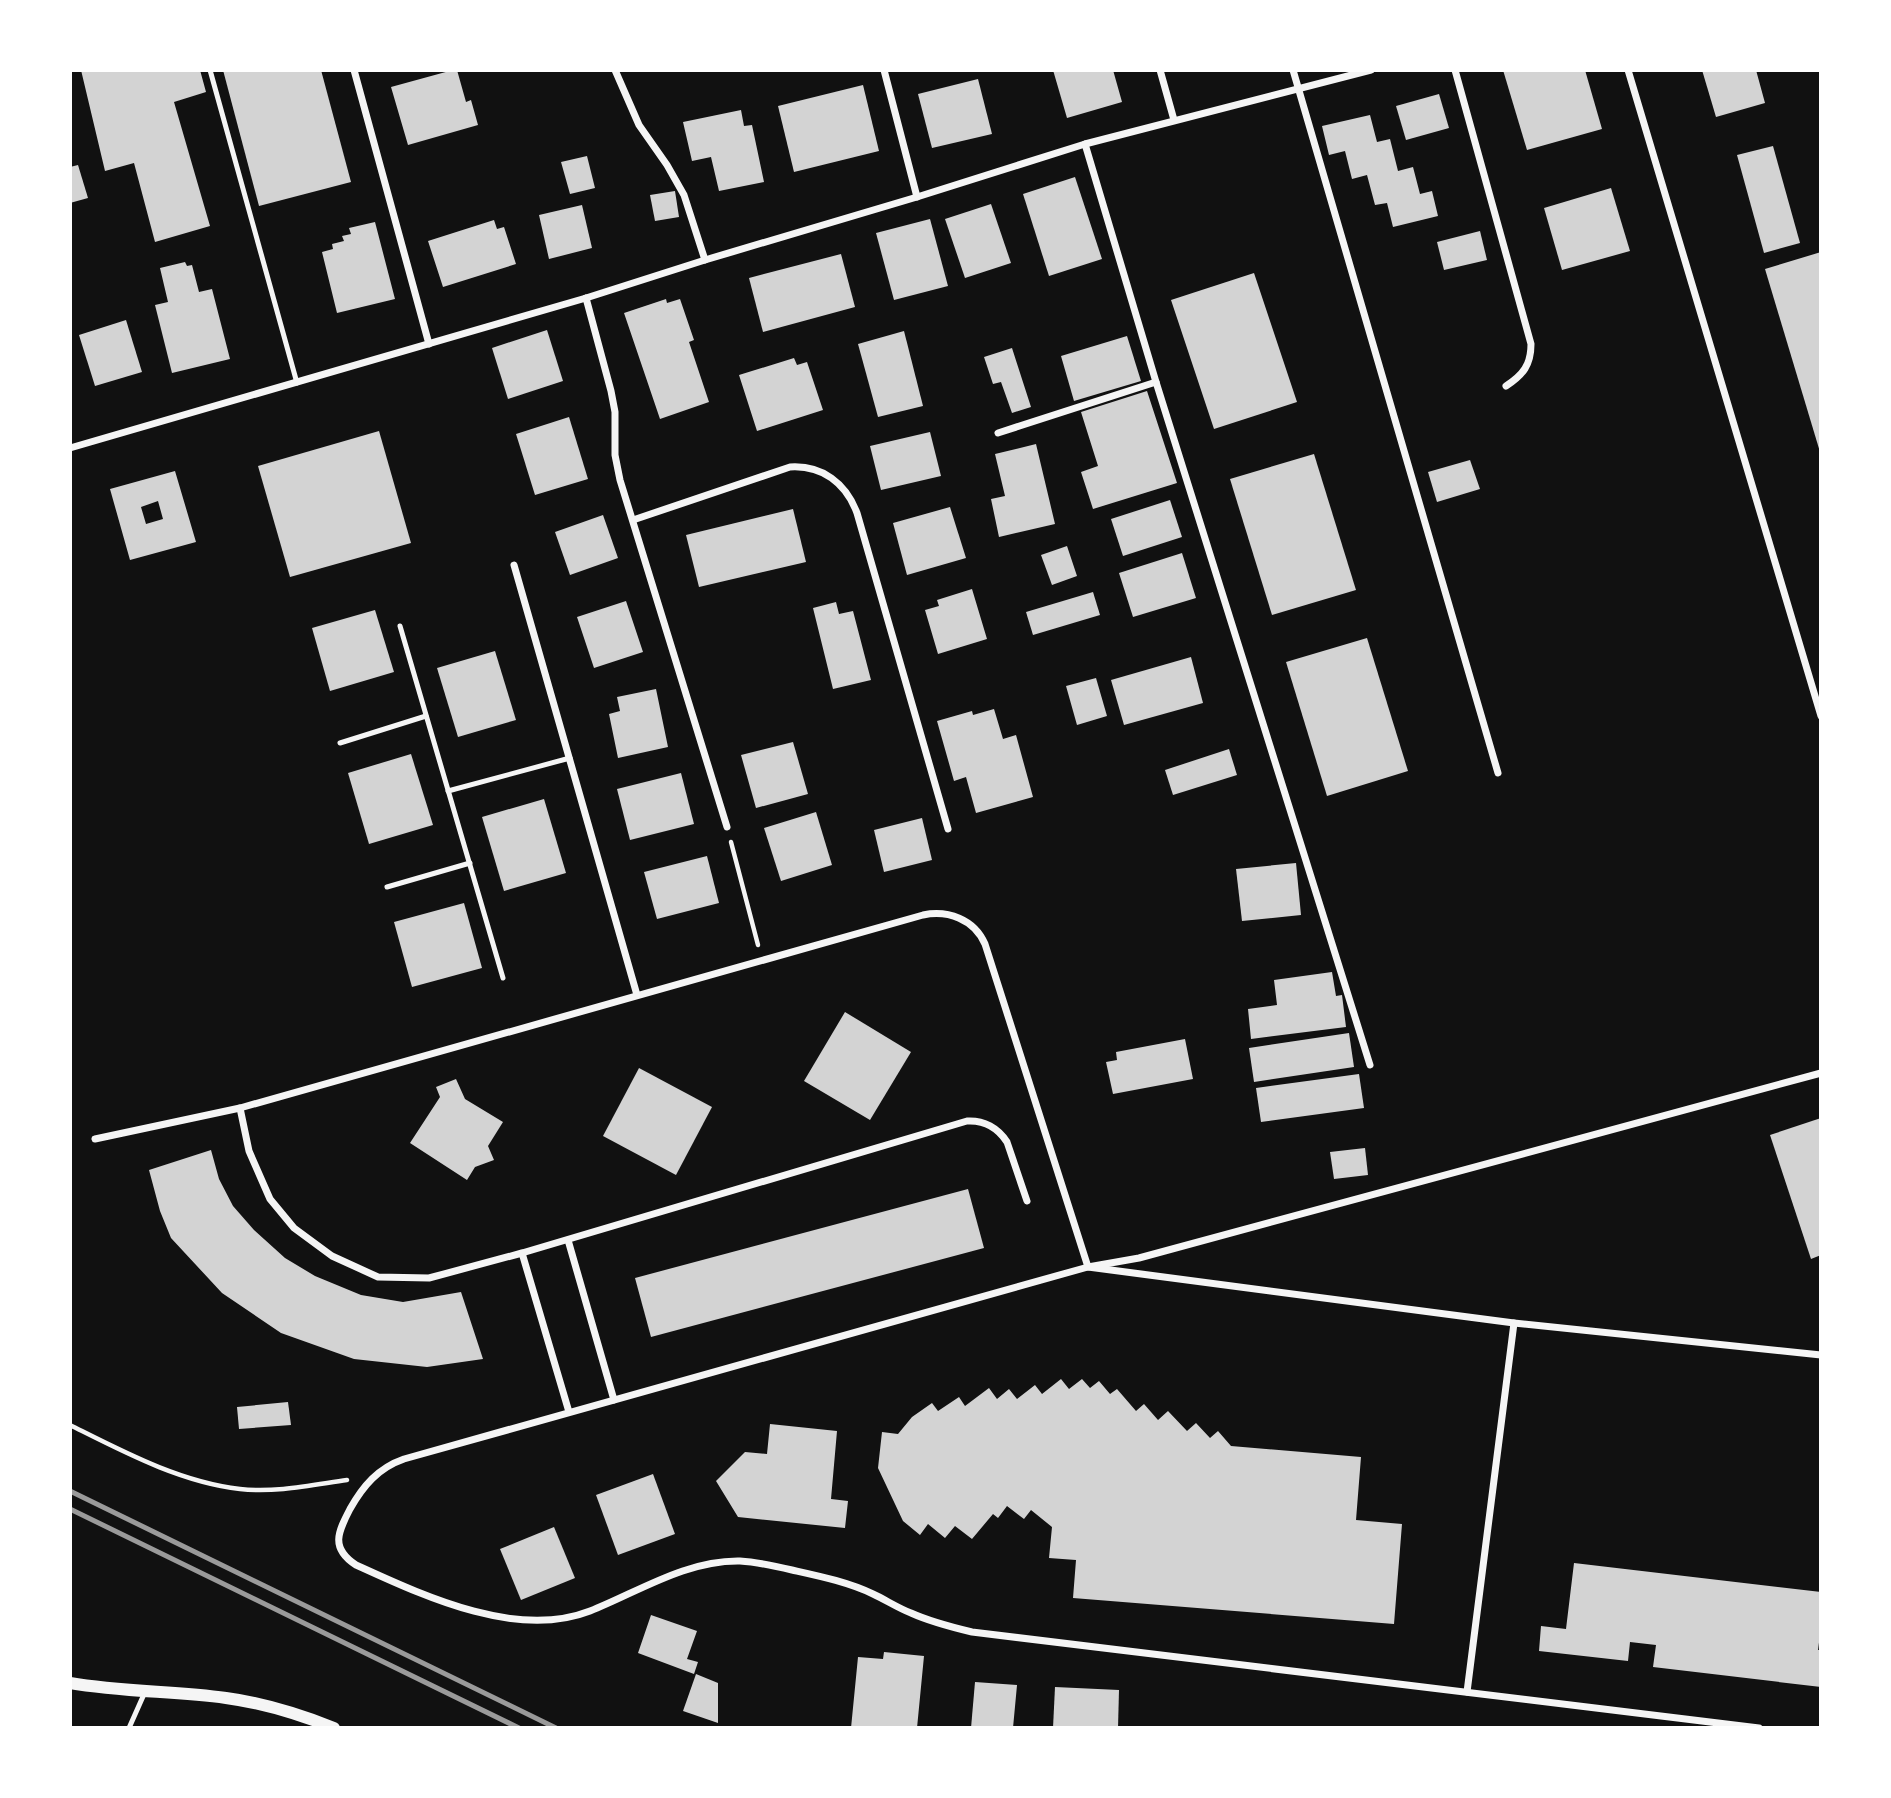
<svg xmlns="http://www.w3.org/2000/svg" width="1891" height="1798" font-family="Commissioner,sans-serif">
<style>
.building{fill:#d3d3d3;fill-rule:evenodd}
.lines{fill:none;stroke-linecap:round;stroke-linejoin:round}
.path{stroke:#f5f5f5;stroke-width:4.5}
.service{stroke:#f5f5f5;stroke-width:5}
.minor{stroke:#f5f5f5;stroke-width:7}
.tertiary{stroke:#f5f5f5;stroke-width:12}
.rail{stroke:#9a9a9a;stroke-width:5}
</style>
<rect width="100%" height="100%" fill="#111"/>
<g class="building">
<polygon points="81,70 200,70 206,92 174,102 210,226 155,242 134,163 105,171"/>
<polygon points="223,70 321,70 351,182 259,206"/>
<polygon points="453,70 457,70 466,102 471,100 478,125 408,145 391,87"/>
<polygon points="1053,70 1113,70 1122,102 1067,118"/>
<polygon points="1503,70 1585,70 1602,129 1527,150"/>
<polygon points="1702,70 1756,70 1765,103 1716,117"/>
<polygon points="978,79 992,134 932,148 918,94"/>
<polygon points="863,85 879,151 794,172 778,106"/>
<polygon points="1439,94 1449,128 1406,140 1396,106"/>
<polygon points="741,110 744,126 752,125 764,182 719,191 711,157 692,161 683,122"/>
<polygon points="1370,115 1377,142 1390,139 1398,171 1413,167 1420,194 1432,191 1438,216 1393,227 1387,203 1375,205 1367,175 1352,179 1345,151 1329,155 1322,126"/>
<polygon points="1773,146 1800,243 1764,253 1737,155"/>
<polygon points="587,156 595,188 570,194 561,162"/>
<polygon points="78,165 88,198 70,203 70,167"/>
<polygon points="1075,177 1102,259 1049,276 1023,194"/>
<polygon points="1611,188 1630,251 1562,270 1544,208"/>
<polygon points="675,191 679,217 655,221 650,195"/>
<polygon points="991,204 1011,263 965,278 945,219"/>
<polygon points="582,205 592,248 549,259 539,215"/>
<polygon points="930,219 948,286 894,300 876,233"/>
<polygon points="494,220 497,229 504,227 516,264 443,287 428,241"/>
<polygon points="375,222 395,299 337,313 322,252 333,249 332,244 344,241 342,236 351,234 349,228"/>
<polygon points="1480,231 1487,260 1444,270 1437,242"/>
<polygon points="1821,252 1821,452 1820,452 1765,269"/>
<polygon points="841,254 855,307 763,332 749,278"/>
<polygon points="185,262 187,266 192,265 199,292 212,289 230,359 172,373 155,305 168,302 160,268"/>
<polygon points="1254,273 1297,402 1214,429 1171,300"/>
<polygon points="666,299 667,303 680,299 694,340 689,342 709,402 660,419 624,313"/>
<polygon points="126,320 142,372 95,386 79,335"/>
<polygon points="547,330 563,381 508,399 492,348"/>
<polygon points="904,331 923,406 878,417 858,344"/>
<polygon points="1127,336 1141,381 1074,401 1061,356"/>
<polygon points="1012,348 1031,407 1012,413 1001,382 993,384 984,357"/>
<polygon points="794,358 797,365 807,362 823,410 757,431 739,375"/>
<polygon points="1147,391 1177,483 1093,509 1081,472 1098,466 1081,412"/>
<polygon points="569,417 588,479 535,495 516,434"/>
<polygon points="379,431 411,543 290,577 258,466"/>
<polygon points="930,432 941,476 881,490 870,446"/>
<polygon points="1036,444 1055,524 999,537 991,499 1005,496 995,454"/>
<polygon points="1314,454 1356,590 1272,615 1230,479"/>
<polygon points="1470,460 1480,489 1437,502 1428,472"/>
<path d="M175 471 196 542 130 560 110 489ZM158 501 163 519 146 524 141 507Z"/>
<polygon points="1170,500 1182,537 1123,556 1111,519"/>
<polygon points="950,507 966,558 907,575 893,523"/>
<polygon points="793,509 806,562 699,587 686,535"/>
<polygon points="603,515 618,558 570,575 555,532"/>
<polygon points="1067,546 1077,576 1052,585 1041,555"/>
<polygon points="1182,553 1196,598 1133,617 1119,573"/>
<polygon points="972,589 987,639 938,654 925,610 939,606 937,600"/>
<polygon points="1093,592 1100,615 1033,635 1026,612"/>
<polygon points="626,601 643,652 594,668 577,617"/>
<polygon points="836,602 839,614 853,611 871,680 833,689 813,608"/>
<polygon points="375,610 394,672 330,691 312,628"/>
<polygon points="1367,638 1408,771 1327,796 1286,662"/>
<polygon points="495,651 516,720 458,737 437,668"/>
<polygon points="1191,657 1203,703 1124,725 1111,680"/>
<polygon points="1096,678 1107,716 1077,725 1066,686"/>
<polygon points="656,689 668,747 618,758 609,714 620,711 617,697"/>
<polygon points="994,709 1003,739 1016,735 1033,797 976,813 966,777 954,781 937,721 972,711 973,715"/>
<polygon points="793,742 808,794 756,808 741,755"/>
<polygon points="1229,749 1237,775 1173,795 1165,770"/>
<polygon points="411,754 433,825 369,844 348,773"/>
<polygon points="681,773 694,824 630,840 617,789"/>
<polygon points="544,799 566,873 504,891 482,817"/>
<polygon points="816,812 832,865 781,881 764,828"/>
<polygon points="922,818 932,860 884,872 874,830"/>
<polygon points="707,856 719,903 657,919 644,872"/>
<polygon points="1296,863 1301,915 1242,921 1236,869"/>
<polygon points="464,903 482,968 412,987 394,922"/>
<polygon points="1332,972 1336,996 1342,995 1346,1027 1251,1039 1248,1009 1277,1005 1274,980"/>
<polygon points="845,1012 911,1052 870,1120 804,1081"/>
<polygon points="1349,1033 1354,1067 1254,1082 1249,1048"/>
<polygon points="1185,1039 1193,1079 1113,1094 1106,1062 1117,1060 1116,1052"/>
<polygon points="639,1068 712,1107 676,1175 603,1136"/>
<polygon points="1359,1074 1364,1108 1261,1122 1256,1088"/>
<polygon points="456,1079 465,1099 503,1122 488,1146 494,1160 475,1167 467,1180 410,1143 440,1097 436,1087"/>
<polygon points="1821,1118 1821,1255 1811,1259 1770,1135"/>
<polygon points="1365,1148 1368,1175 1334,1179 1330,1152"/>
<polygon points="211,1150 219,1179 233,1206 254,1230 285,1258 315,1276 361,1295 403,1302 461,1292 483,1359 427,1367 354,1359 281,1333 222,1293 171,1238 160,1211 149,1170"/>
<polygon points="968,1189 984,1248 651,1337 635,1278"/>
<polygon points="1061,1379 1069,1389 1082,1379 1090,1388 1099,1381 1110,1394 1117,1389 1136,1411 1144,1404 1158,1420 1168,1411 1187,1431 1196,1423 1210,1438 1218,1431 1231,1446 1361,1457 1356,1520 1402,1524 1394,1624 1073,1598 1076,1560 1049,1558 1052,1527 1031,1510 1024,1519 1007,1506 998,1518 993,1514 972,1539 955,1526 945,1538 928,1524 920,1535 903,1521 878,1468 882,1432 898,1434 912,1417 932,1403 938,1411 959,1397 965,1406 989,1388 997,1399 1009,1389 1017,1399 1035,1385 1042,1394"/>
<polygon points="288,1402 291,1425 239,1429 237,1407"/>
<polygon points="770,1424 837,1431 831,1499 848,1501 845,1528 738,1517 716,1481 745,1452 767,1454"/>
<polygon points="653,1474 675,1534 618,1555 596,1495"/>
<polygon points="554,1527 575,1578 521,1600 500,1549"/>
<polygon points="1574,1563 1821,1592 1821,1627 1818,1650 1821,1650 1821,1687 1653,1667 1656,1645 1630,1642 1628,1661 1539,1651 1541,1626 1566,1629"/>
<polygon points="651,1615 697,1631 687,1659 698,1662 694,1674 638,1653"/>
<polygon points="884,1652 924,1656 917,1728 851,1728 858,1657 883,1659"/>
<polygon points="696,1674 718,1683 718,1723 683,1711"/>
<polygon points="975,1682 1017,1685 1013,1728 971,1728"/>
<polygon points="1055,1687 1119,1690 1118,1728 1053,1728"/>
</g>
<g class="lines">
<g class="path">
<polyline points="731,842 758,945"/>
<path d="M70 1425C124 1452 180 1482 240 1489 275 1493 312 1485 347 1480"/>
</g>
<g class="service">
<polyline points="210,70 297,383"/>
<polyline points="400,626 503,978"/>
<polyline points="340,743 426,716"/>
<polyline points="448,791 570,758"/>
<polyline points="387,887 470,863"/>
<polyline points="129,1728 145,1692"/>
</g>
<g class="minor">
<polyline points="354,70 429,344"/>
<polyline points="615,70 639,125 667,165 684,195 705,260"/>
<polyline points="884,70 917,197"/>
<polyline points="1160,70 1174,120"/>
<polyline points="1293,70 1498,773"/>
<path d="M1455 70 1531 344C1531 365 1523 375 1506 386"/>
<polyline points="1628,70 1821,716"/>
<polyline points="1085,144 1156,382 1370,1065"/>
<polyline points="586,298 611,391 615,412 615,455 620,480 727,827"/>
<polyline points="998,433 1156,382"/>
<polyline points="70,448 586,298 705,260 917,197 1085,144 1371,70"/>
<path d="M633 520 790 467C822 465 846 483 857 513L948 829"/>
<polyline points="514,565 637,995"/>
<path d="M240 1108 249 1151 270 1199 294 1228 332 1256 378 1277 429 1278 522 1253 967 1121C984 1120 998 1128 1007 1142L1027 1201"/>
<path d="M95 1139 240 1108 923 915C948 910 974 919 985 944L1088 1267 1514 1323 1821 1355"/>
<polyline points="568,1240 614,1400"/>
<polyline points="522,1253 569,1412"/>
<polyline points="1467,1692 1514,1323"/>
<path d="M1759 1728 972 1632C951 1627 931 1622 911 1613 898 1608 886 1600 873 1594 848 1582 819 1576 792 1570 775 1566 757 1562 740 1561 686 1560 638 1592 590 1611 516 1640 422 1595 356 1565 330 1548 338 1532 350 1509 363 1486 378 1468 404 1459L1088 1267 1139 1258 1821 1073"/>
</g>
<path class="tertiary" d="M70 1683C122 1692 174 1691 226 1698 263 1703 299 1714 334 1728"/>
<g class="rail">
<polyline points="70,1491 556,1728"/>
<polyline points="70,1509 519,1728"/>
</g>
</g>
<rect width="1891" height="1798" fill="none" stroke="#ffffff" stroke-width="144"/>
</svg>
